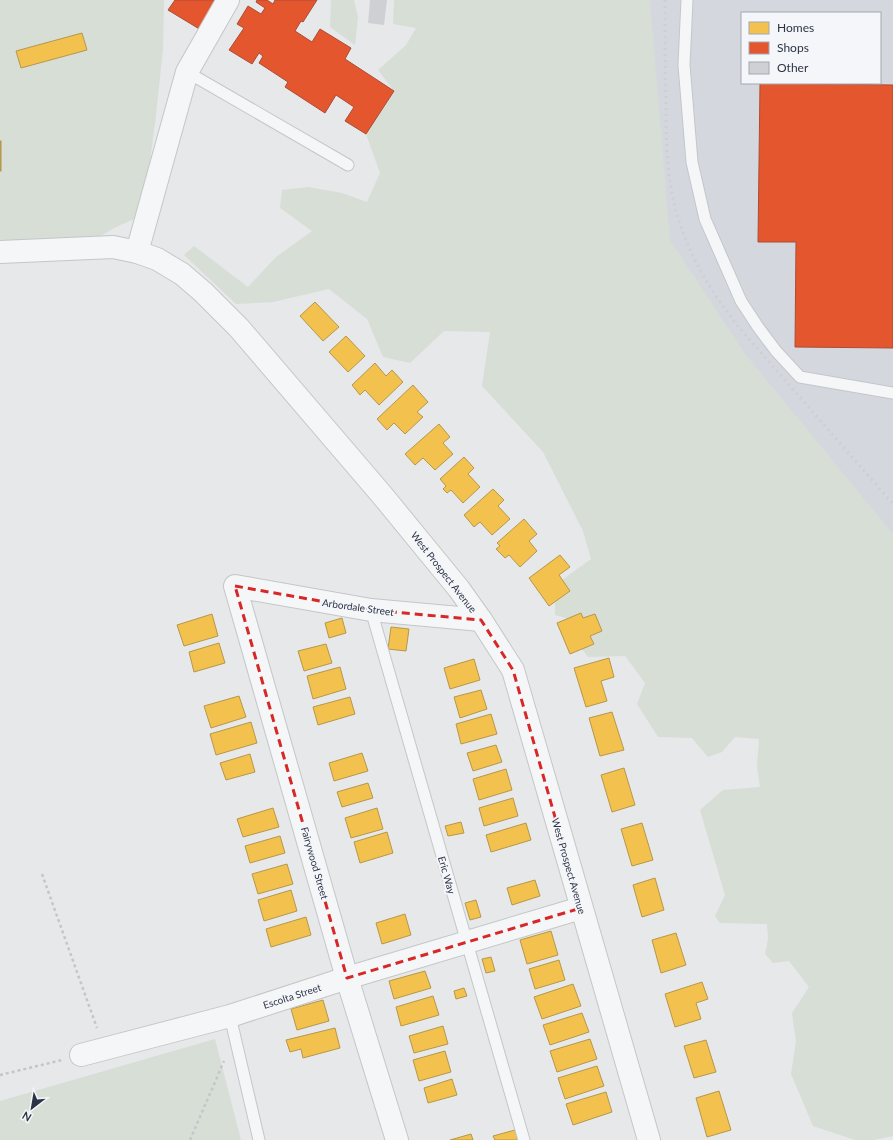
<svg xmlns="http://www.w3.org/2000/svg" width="893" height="1140" font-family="Lato,sans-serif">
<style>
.built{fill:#d4d7dd;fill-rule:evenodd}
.green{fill:#d6ded6}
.homes{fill:#f2c14e;stroke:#b6974b}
.shops{fill:#e4572e;stroke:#ac4c35}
.building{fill:#ced0d3}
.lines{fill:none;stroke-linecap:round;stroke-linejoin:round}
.service-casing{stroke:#c4c6c8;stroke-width:13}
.minor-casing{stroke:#c4c6c8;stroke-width:24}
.tertiary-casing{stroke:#c4c6c8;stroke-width:24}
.path{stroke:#c5c6ca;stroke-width:2.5;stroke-dasharray:3 3;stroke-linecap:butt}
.service{stroke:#f5f6f7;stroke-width:11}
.minor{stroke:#f5f6f7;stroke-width:22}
.tertiary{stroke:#f5f6f7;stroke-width:22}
.rail{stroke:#cecfd2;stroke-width:3;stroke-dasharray:2 4;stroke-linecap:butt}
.marked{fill:none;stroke:#d62828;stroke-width:3;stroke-dasharray:8 5;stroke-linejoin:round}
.labels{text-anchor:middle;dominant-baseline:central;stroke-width:4;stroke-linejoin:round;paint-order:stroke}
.street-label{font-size:10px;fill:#2b3445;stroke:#f4f6f9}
</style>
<rect width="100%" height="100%" fill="#e6e8ea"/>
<path class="built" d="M629 0H893V551L642 288ZM742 13H880V83H742Z"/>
<g class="green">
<polygon points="0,0 164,0 163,49 156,115 151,153 151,177 163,200 143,215 114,228 84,246 0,243"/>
<polygon points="331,0 354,0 358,17 355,45 330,27"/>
<polygon points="394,0 650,0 670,240 746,355 893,534 893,1136 874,1140 855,1140 813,1126 791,1074 796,1041 792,1013 809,987 789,961 773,963 765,954 768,939 767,924 720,923 715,916 725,895 700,810 723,790 760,787 757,766 759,739 735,737 722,752 708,757 692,738 658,737 637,704 645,683 625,656 588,657 579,645 587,624 555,615 555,585 591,559 583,531 543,452 482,386 490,332 444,331 410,363 383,357 367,319 329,289 273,302 236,304 184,255 194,246 248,287 276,257 312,231 280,208 282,190 308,187 342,193 367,202 380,173 366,134 394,91 378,70 406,45 416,28 393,24"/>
<polygon points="215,1039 241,1140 0,1140 0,1101"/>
</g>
<g class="homes">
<polygon points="82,33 87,50 21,68 16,51"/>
<rect x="0" y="141" width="1" height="30"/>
<polygon points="315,302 339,327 323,341 300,316"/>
<polygon points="346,336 365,356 348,372 329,352"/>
<polygon points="375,363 386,376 392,370 403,382 379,405 365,390 360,395 352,385"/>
<polygon points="413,385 428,402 417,412 423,417 405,434 394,423 387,430 377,419"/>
<polygon points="439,424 450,437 443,443 453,454 435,470 423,458 415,465 405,454"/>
<polygon points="464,457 474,468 468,474 480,487 463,503 451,490 447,493 443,489 446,486 440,479"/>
<polygon points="493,489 504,500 498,506 510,519 492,535 480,522 474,527 464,515"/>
<polygon points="524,519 537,534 529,541 537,551 520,567 509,555 505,558 496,549 500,546 497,543"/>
<polygon points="560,555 570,567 559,575 570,591 549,606 529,578"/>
<polygon points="581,613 583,618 595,614 602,631 590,636 594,644 570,654 557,623"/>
<polygon points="212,614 218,636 184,646 177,625"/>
<polygon points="342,618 346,633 329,638 325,623"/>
<polygon points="391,627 409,629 406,651 388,649"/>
<polygon points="219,643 225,663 194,672 189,652"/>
<polygon points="326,644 332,663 304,671 298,651"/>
<polygon points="609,658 614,677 601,681 607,701 586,707 574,668"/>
<polygon points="474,659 480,680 450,689 444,668"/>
<polygon points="340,667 346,689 313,699 307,676"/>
<polygon points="481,690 487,709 460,718 454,697"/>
<polygon points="239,696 246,717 211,728 204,706"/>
<polygon points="350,697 355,714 318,725 313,707"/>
<polygon points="612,712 624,750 600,756 589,718"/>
<polygon points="491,714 497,734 461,744 456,724"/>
<polygon points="251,722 257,743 216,755 210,734"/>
<polygon points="496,745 502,762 473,771 467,753"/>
<polygon points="362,753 368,771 334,781 329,763"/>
<polygon points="250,754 255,772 226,780 220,763"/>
<polygon points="624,768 635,805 612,812 601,775"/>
<polygon points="506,769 512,790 479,800 473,779"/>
<polygon points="368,783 373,798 342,807 337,792"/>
<polygon points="513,798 518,816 484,826 479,808"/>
<polygon points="273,808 279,827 243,837 237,819"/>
<polygon points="377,808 383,829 351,838 345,818"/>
<polygon points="461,822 464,833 448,836 445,826"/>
<polygon points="526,823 531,840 491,852 486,835"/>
<polygon points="642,823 653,860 632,866 621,829"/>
<polygon points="387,832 393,853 360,863 354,842"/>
<polygon points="280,836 285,853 250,863 245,846"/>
<polygon points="287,864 293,884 258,894 252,874"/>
<polygon points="655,878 664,910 642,917 633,885"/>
<polygon points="535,880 540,896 512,905 507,888"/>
<polygon points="291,890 297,911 264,921 258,900"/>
<polygon points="476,900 481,917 470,920 465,903"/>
<polygon points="405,914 411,935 382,944 376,923"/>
<polygon points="306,917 311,935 271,947 266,929"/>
<polygon points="551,931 558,955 527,964 520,940"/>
<polygon points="676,933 686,965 661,973 652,940"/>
<polygon points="491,957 495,971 486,973 482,959"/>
<polygon points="559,960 565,980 535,989 529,969"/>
<polygon points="425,971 431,988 394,999 389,981"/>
<polygon points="702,982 708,999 696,1003 701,1019 675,1027 665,994"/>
<polygon points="573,984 581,1006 542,1019 534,997"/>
<polygon points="464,988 467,996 456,999 454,991"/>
<polygon points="433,996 439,1015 401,1026 396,1007"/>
<polygon points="323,1000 329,1021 297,1030 291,1009"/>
<polygon points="582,1013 589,1032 550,1045 543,1025"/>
<polygon points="443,1026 448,1044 414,1053 409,1036"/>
<polygon points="335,1028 340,1048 303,1058 301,1049 290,1052 286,1040"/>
<polygon points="590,1039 597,1059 557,1072 550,1051"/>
<polygon points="706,1040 716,1072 694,1078 684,1046"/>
<polygon points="445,1051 451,1072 419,1081 413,1060"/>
<polygon points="597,1066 604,1086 565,1099 558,1078"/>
<polygon points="452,1079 457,1095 428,1103 424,1088"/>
<polygon points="719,1091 731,1130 707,1137 696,1098"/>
<polygon points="606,1092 612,1112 573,1125 566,1104"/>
<polygon points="515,1130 518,1140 495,1140 493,1136"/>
<polygon points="471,1134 473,1140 450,1140"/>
</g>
<g class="shops">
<polygon points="175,0 220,0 201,30 168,10"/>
<polygon points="257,0 267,0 273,4 275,0 317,0 303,22 301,21 295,31 312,42 320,29 351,48 345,59 394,91 366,134 345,121 354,107 336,95 325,113 285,87 288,82 259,63 263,56 259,53 252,64 229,50 244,28 237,24 248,6 261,14 265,8 256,2"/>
<polygon points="760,83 893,85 893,348 795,347 796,242 758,242"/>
</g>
<polygon class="building" points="370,0 387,0 384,25 368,23"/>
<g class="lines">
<g class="service-casing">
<g id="service">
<polyline points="687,0 684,65 692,162 705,219 741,301 758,327 776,351 800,377 893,393"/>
<polyline points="187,72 348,165"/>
<polyline points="371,610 524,1140"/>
<polyline points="230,1016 259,1140"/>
</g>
</g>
<g class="minor-casing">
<g id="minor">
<polyline points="137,252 187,72 228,0"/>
<polyline points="81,1055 230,1016 347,978 581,908"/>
<polyline points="397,1140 347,978 235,586 371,610 481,620"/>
</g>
</g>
<g class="tertiary-casing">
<polyline id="tertiary" points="0,252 113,247 137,252 157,259 182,274 203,292 239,328 382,495 459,589 481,620 513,670 649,1140"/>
</g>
<g class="path">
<polyline points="42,874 97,1028"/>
<polyline points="0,1075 62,1060"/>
<polyline points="190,1140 224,1061"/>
</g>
<use href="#service" class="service"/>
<use href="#minor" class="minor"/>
<use href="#tertiary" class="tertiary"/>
<path class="rail" d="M665 0C665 35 665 69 666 104 666 145 667 188 681 227 694 264 713 294 737 325L893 504"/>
</g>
<path class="marked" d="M235 586 371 610 481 620 513 670 581 908 347 978Z"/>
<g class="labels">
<g class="street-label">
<text transform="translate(444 572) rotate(52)">West Prospect Avenue</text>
<text transform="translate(358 607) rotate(8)">Arbordale Street</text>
<text transform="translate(315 863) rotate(74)">Fairywood Street</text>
<text transform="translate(569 866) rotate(74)">West Prospect Avenue</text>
<text transform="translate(447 875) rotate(74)">Eric Way</text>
<text transform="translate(292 996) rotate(-18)">Escolta Street</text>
</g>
</g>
<rect x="741" y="12" width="140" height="72" fill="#f4f6f9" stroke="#a4a8b1"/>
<rect x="749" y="22" width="20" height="12" fill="#f2c14e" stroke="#a4a8b1"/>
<text x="777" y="32" font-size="12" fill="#2b3445">Homes</text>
<rect x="749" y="42" width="20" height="12" fill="#e4572e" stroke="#a4a8b1"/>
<text x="777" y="52" font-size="12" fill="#2b3445">Shops</text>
<rect x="749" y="62" width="20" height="12" fill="#ced0d3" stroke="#a4a8b1"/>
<text x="777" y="72" font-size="12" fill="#2b3445">Other</text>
<g transform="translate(32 1108) rotate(211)" stroke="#f4f6f9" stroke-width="3" paint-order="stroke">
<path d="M0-3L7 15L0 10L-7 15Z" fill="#2b3445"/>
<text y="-6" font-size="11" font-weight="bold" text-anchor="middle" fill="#2b3445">N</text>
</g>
</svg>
